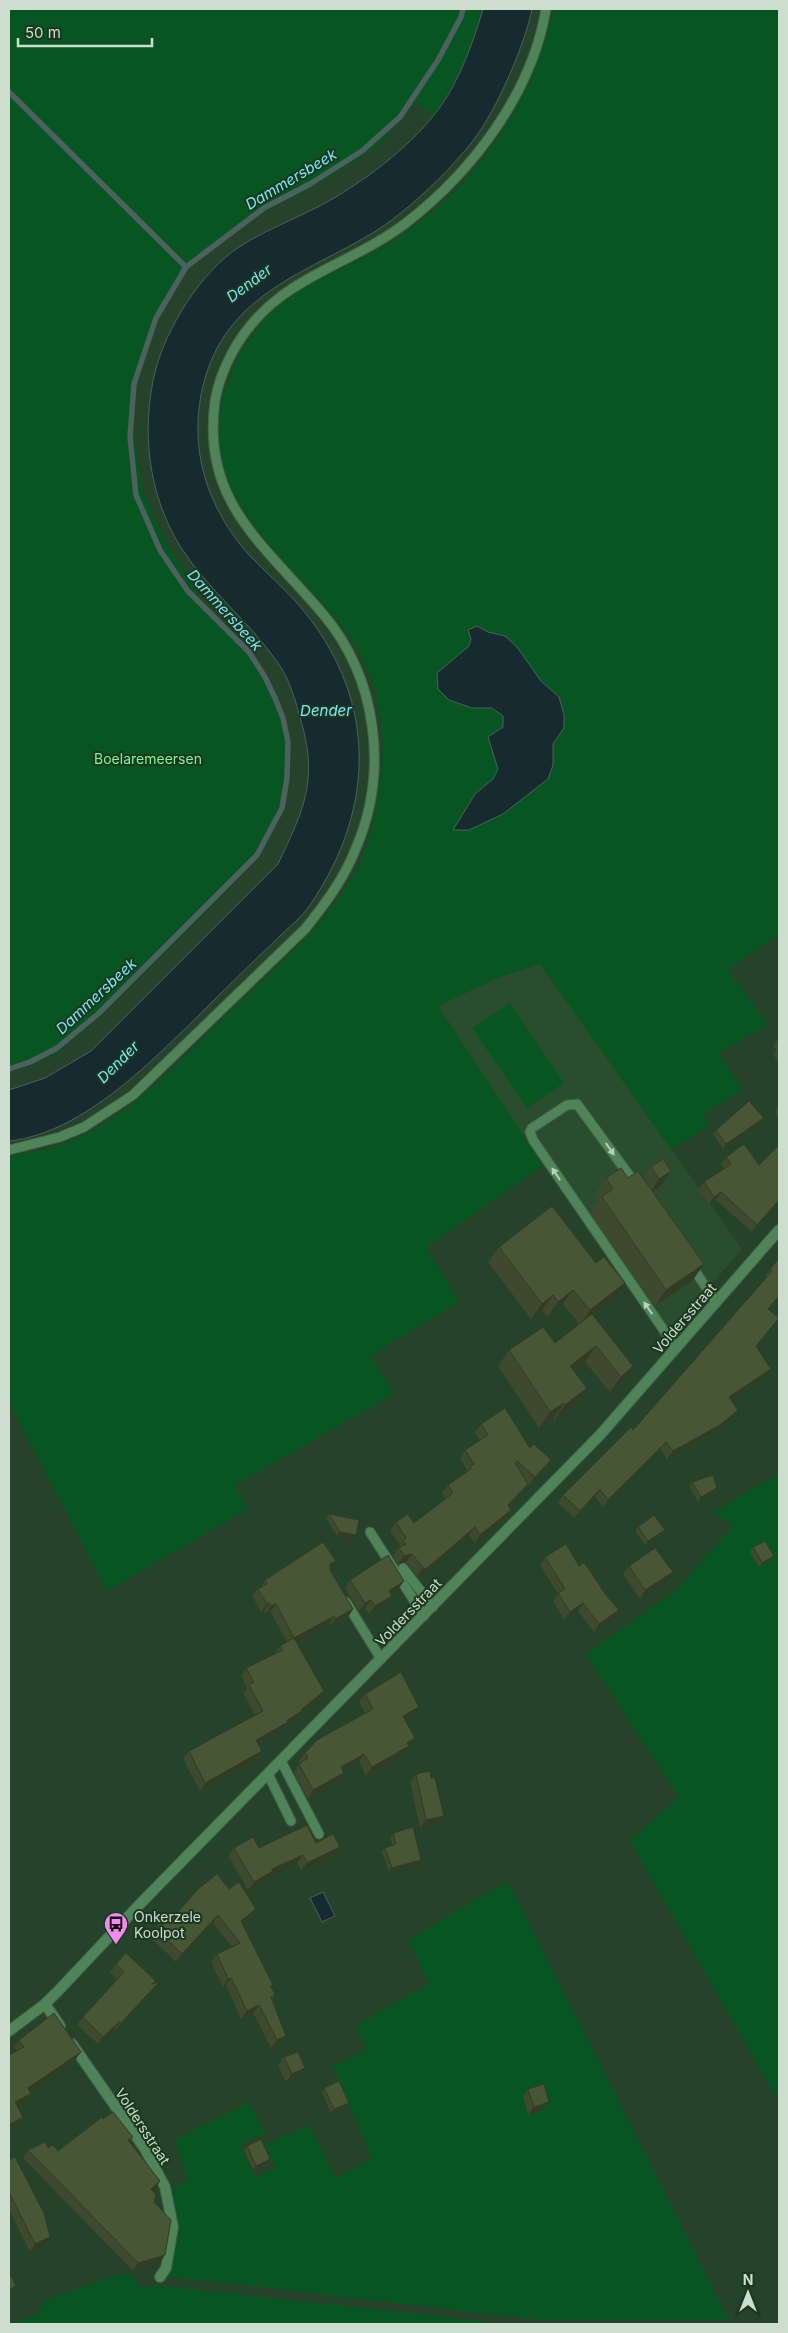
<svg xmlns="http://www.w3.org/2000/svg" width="788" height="2333" font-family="Inter,sans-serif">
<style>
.built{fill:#2a4d30}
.green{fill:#075622;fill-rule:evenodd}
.water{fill:#162b2f;stroke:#4d615f}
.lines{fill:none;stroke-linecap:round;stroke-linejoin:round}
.stream{stroke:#4d615f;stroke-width:5.5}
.service-casing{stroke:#435e48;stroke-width:11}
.minor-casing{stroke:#435e48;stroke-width:12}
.tertiary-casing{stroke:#435e48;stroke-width:12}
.service{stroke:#4f8458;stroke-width:9}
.minor{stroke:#4f8458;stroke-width:10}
.tertiary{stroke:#4f8458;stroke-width:10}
.wall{fill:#3d4a2e}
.shaded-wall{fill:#323c25}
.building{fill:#475635;stroke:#323c25}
.oneway{fill:#bad0bd}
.labels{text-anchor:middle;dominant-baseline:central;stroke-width:4;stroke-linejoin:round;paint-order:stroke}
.park-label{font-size:14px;fill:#81f698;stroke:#1a3720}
.street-label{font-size:14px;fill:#cddecf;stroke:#1a3720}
.poi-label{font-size:14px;fill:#cddecf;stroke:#1a3720;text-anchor:start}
.water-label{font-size:15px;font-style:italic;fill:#7ee7f7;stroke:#1a3720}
</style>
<rect width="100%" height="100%" fill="#25422a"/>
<polygon class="built" points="540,964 742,1249 665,1338 543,1165 438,1006 499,977"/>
<g class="green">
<path d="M9 9H483C471 48 457 82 433 115L416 101 379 145 311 188 235 227 190 261 176 279 149 344 136 388 133 430 144 495 162 534 200 599 243 643 277 693 288 731V785L266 847 217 901 105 1012 55 1054 30 1066 9 1071Z"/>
<path d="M554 9H779V934L728 970 768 1025 719 1053 742 1090 702 1114 710 1126 671 1149 540 964 499 977 438 1006 543 1165 426 1248 459 1302 370 1356 394 1394 235 1485 248 1509 107 1591 9 1402V1156C26 1153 45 1150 61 1145 129 1121 188 1052 239 1003 279 964 322 927 351 879 368 852 376 815 380 784 387 734 381 682 351 639 294 557 184 496 229 379 267 279 337 283 412 228 485 173 533 97 554 9ZM488 632 517 647 541 681 559 697 564 728 553 744V764L548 779 454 829 475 794 493 779 498 768 488 738 503 727V716C490 706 488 710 473 708 458 706 447 699 438 689L437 673 469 646 471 639Z"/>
<polygon points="510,1003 564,1083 527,1108 472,1028"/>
<polygon points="779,1474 779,2102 630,1841 679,1797 586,1654 674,1592 734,1526 713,1512"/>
<polygon points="509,1883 729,2320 539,2320 167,2276 174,2225 173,2189 188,2180 175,2139 249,2103 265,2133 240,2145 256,2178 276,2168 266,2144 309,2125 336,2178 372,2159 333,2066 367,2050 356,2025 429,1984 409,1940 481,1896"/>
<polygon points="128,2274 139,2284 138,2287 163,2286 509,2324 9,2324 41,2313 43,2301 114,2276"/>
</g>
<g class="water">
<path d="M483 9H532C525 44 497 109 475 138 450 171 406 213 371 234 305 273 231 294 206 375 186 441 204 504 249 555 264 571 282 586 297 603 377 694 378 806 310 905 302 917 289 927 279 937 255 960 232 982 209 1005 157 1056 85 1133 9 1141V1090L45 1078 91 1051 278 864C290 838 306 808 308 779 310 757 306 738 300 717 295 699 289 678 278 663 249 621 207 589 180 546 148 494 141 430 155 372 166 328 201 272 239 247 273 225 313 213 347 190 386 165 430 129 452 88 466 62 475 36 483 9Z"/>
<polygon points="477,626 488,632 505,636 517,647 541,681 559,697 564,715 564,728 553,744 553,765 548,779 503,814 469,830 453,830 475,794 493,779 498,769 488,737 503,727 503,716 492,708 472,708 449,700 438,689 437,673 469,646 471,639 468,630"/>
<polygon points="323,1892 335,1916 322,1922 310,1898"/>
</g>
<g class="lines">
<g class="stream">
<polyline points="9,92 186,267"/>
<polyline points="9,1069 30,1062 57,1048 98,1014 257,855 282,808 287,778 288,742 283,718 275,698 265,677 249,652 187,590 160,550 136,495 130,437 134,384 156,318 186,267 264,208 310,184 362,151 400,117 438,60 461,17 463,9"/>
</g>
<g class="service-casing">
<g id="service">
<path d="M9 1150 60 1137 84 1127 133 1095 305 929C325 904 344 879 356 848 389 771 377 678 323 614 264 544 201 502 215 401 218 383 224 368 232 353 273 277 344 270 406 223 473 171 532 93 546 9"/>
<polyline points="637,1186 577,1104 567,1105 532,1128 530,1132 533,1140 676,1348"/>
<polyline points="691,1265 716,1302"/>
<polyline points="370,1532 424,1616"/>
<polyline points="403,1568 433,1607"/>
<polyline points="346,1602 381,1659"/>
<polyline points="281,1761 319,1834"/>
<polyline points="268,1774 291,1821"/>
</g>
</g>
<g class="minor-casing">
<g id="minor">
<polyline points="45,2004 60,2026"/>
<polyline points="72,2044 145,2149 165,2187 173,2227 166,2268 160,2277"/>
</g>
</g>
<g class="tertiary-casing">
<polyline id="tertiary" points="9,2031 45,2004 59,1990 139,1905 600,1435 779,1230"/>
</g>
<use href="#service" class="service"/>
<use href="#minor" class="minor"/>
<use href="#tertiary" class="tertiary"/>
</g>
<g class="wall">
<polygon points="779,1038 779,1062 773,1055 777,1050 773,1046"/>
<polygon points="779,1106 779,1118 775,1112"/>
<polygon points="761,1122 723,1149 713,1134 716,1130"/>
<polygon points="726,1157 779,1201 752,1232 716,1200 709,1204 698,1190 704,1182 724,1169 721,1164"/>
<polygon points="663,1159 660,1187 653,1192 693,1280 655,1306 590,1213 599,1200 595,1194 606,1178 644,1178 651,1167"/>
<polygon points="499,1247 596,1263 625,1283 615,1298 593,1315 633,1366 622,1382 610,1392 585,1362 574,1371 576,1404 554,1421 553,1419 539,1428 498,1366 509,1350 555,1343 579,1324 563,1304 547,1317 542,1310 531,1319 488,1262"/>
<polygon points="779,1258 779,1298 769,1309 774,1326 756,1347 765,1376 731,1400 732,1418 715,1432 667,1459 660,1449 603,1507 595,1497 574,1518 558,1503 563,1495 633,1430 766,1278 765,1276"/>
<polygon points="481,1424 530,1448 551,1460 545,1468 529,1485 528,1484 522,1492 509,1506 506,1518 475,1543 469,1535 421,1577 417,1576 406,1562 398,1564 393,1556 400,1545 390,1531 396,1522 414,1523 445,1499 442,1493 448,1485 465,1474 467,1470 460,1459 465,1450 480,1440 475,1433"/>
<polygon points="692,1482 717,1488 714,1492 698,1502 689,1486"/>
<polygon points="329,1514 356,1535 353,1539 337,1536 326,1518"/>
<polygon points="638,1527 665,1530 662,1534 645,1545 635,1531"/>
<polygon points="753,1547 771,1560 759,1567 750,1552"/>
<polygon points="545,1557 614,1618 594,1632 578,1611 564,1620 553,1601 558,1594 540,1565"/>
<polygon points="336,1561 330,1570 353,1609 348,1617 330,1626 329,1624 296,1641 319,1699 299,1714 296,1719 286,1725 282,1730 258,1744 262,1751 256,1760 200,1791 183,1759 189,1751 255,1715 243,1693 247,1688 241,1676 246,1668 274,1654 280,1646 287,1642 270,1611 266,1614 264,1611 261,1612 252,1596 258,1589 260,1588 265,1580"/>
<polygon points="629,1566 673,1572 667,1580 640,1599 623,1574"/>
<polygon points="350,1580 399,1588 391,1594 392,1596 386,1603 369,1614 365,1608 359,1611 345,1587"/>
<polygon points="365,1694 419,1707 414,1715 405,1720 415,1738 403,1755 366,1776 359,1762 343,1771 344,1773 338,1781 308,1799 294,1772 300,1763 299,1761 305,1753 365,1713 359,1702"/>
<polygon points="416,1774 438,1824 420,1828 410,1782"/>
<polygon points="393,1833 421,1860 418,1864 389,1872 382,1852 385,1848 393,1846 390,1837"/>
<polygon points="316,1843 340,1847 334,1855 301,1871 297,1863 270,1876 268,1879 248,1890 228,1856 234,1848 259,1848"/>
<polygon points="229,1889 256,1909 251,1917 242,1924 273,1985 271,1987 275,1995 272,2000 286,2036 280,2044 271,2048 253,2013 241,2019 226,1985 223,1987 211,1962 217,1954 232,1947 213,1923 176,1962 153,1940 157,1934 157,1925 163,1917 178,1912"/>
<polygon points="116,1964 154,1984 159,1982 153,1990 115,2031 114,2030 98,2044 77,2025 83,2017 117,1979 110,1972"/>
<polygon points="54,2013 81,2052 75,2060 30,2091 31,2094 26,2101 17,2106 23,2117 17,2125 9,2130 9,2055 16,2051 14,2047 19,2040"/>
<polygon points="284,2057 300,2076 286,2082 278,2066"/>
<polygon points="324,2088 349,2103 346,2107 331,2114 322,2092"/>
<polygon points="528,2089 543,2110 528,2115 523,2097"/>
<polygon points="103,2119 133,2137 129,2142 160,2181 153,2191 160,2263 133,2271 23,2158 28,2150 48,2148 58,2151"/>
<polygon points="247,2146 270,2159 267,2163 253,2170 244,2150"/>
<polygon points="9,2160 45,2244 30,2252 9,2210"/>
</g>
<g class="shaded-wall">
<polygon points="764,1118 761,1122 723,1149 726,1144"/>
<polygon points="671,1171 660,1187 648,1195 659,1179"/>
<polygon points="721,1192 716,1200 709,1204 714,1197"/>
<polygon points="779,1200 779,1201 752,1232 757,1225"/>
<polygon points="704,1264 693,1280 655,1306 666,1290"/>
<polygon points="625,1283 615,1298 580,1325 590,1310"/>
<polygon points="573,1290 563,1304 547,1317 558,1302"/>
<polygon points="553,1295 542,1310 531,1319 542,1304"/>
<polygon points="779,1296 779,1298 763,1316 768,1309"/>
<polygon points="779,1318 774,1326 750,1354 756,1346"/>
<polygon points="596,1346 585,1362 559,1382 570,1366"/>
<polygon points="633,1366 622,1382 610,1392 621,1377"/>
<polygon points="771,1369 765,1376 723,1405 729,1397"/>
<polygon points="587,1388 576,1404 554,1421 565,1405"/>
<polygon points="564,1403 553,1419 539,1428 550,1412"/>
<polygon points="738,1410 732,1418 715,1432 667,1459 673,1451"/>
<polygon points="666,1442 660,1449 603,1507 608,1500"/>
<polygon points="551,1460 545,1468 529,1485 535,1477"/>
<polygon points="528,1484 522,1492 503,1513 508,1505"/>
<polygon points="717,1488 714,1492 698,1502 701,1497"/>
<polygon points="600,1489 595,1497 574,1518 580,1511"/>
<polygon points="511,1510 506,1518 475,1543 480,1535"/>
<polygon points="475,1527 469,1535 421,1577 417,1576 423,1568"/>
<polygon points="665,1530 662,1534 645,1545 648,1541"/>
<polygon points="340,1532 356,1535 353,1539 337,1536"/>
<polygon points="412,1554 406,1562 398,1564 404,1556"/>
<polygon points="774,1556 771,1560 759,1567 762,1563"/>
<polygon points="336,1561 331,1569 325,1572 330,1564"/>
<polygon points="673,1572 667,1580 640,1599 645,1590"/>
<polygon points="404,1581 399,1588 383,1599 389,1591"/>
<polygon points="392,1596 386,1603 369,1614 375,1606"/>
<polygon points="371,1600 365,1608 359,1611 365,1603"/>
<polygon points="269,1603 264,1611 261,1612 267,1604"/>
<polygon points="583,1603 578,1611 564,1620 570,1612"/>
<polygon points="276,1604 270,1611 266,1614 271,1606"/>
<polygon points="353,1609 348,1617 330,1626 335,1619"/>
<polygon points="619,1610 614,1618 594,1632 599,1624"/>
<polygon points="334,1616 329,1624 289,1645 294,1638"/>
<polygon points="324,1691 319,1699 299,1714 296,1719 286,1725 282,1730 250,1748 256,1740 287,1720"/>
<polygon points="419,1707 414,1715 397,1724 403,1716"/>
<polygon points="415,1738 409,1746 401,1751 407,1743"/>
<polygon points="409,1746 403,1755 366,1776 372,1767"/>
<polygon points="262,1751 256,1760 200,1791 205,1783"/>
<polygon points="364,1754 359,1762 336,1775 341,1767"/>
<polygon points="344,1773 338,1781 308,1799 313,1790"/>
<polygon points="444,1816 438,1824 420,1828 426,1820"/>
<polygon points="340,1847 334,1855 301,1871 307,1863"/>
<polygon points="303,1855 297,1863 270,1876 268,1879 248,1890 254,1882 272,1869"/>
<polygon points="421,1860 418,1864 389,1872 392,1868"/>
<polygon points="256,1909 251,1917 235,1929 241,1921"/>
<polygon points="218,1915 213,1923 176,1962 182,1954"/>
<polygon points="231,1978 226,1985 223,1987 228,1979"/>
<polygon points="159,1982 153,1990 115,2031 121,2023"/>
<polygon points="259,2005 253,2013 241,2019 247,2011"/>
<polygon points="119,2022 114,2030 98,2044 103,2037"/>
<polygon points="286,2036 280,2044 271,2048 277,2040"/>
<polygon points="81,2052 75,2060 23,2096 28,2088"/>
<polygon points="305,2068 300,2076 286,2082 292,2074"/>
<polygon points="31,2094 26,2101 10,2110 15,2102"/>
<polygon points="549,2102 543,2110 528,2115 534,2107"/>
<polygon points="349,2103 346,2107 331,2114 334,2109"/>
<polygon points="23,2117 17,2125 9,2130 9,2125"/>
<polygon points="270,2159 267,2163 253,2170 256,2166"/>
<polygon points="160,2181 155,2189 146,2197 151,2189"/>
<polygon points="50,2237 45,2244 30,2252 35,2244"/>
<polygon points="165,2255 160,2263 133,2271 138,2263"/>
<polygon points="16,2286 13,2290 9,2293 9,2290"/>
</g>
<g class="building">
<polygon points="749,1101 764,1118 726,1144 716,1130"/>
<polygon points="744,1144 759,1165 779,1145 779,1200 757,1225 721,1192 714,1197 704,1182 731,1164 726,1157"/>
<polygon points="663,1159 671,1171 659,1179 651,1167"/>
<polygon points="621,1168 628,1178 638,1171 704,1264 666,1290 602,1197 613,1189 606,1178"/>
<polygon points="552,1206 596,1263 604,1257 625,1283 590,1310 573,1290 558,1302 553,1295 542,1304 499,1247"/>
<polygon points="779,1258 779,1296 768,1309 779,1318 756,1346 771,1369 729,1397 738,1410 720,1425 673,1451 666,1442 608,1500 600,1489 580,1511 563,1495 631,1427 633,1430 772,1271 770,1269"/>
<polygon points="592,1314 633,1366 621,1377 596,1346 570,1366 587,1388 565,1405 564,1403 550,1412 509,1350 543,1327 555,1343"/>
<polygon points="505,1408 530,1448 534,1444 551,1460 535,1477 517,1461 515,1463 528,1484 508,1505 511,1510 480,1535 475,1527 426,1569 423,1568 412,1554 404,1556 399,1548 406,1544 403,1541 406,1538 396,1522 408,1514 414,1523 453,1493 448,1485 471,1469 470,1466 474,1464 465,1450 488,1435 481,1424"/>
<polygon points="713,1475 717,1488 701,1497 692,1482"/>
<polygon points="329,1514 359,1520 356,1535 340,1532"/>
<polygon points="654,1515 665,1530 648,1541 638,1527"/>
<polygon points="765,1541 774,1556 762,1563 753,1547"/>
<polygon points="323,1542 336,1561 330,1564 330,1570 353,1609 335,1619 334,1616 294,1638 276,1604 271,1606 269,1603 267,1604 258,1589 267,1584 265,1580"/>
<polygon points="566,1544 579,1566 584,1562 606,1595 619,1610 599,1624 583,1603 570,1612 558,1593 565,1589 545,1557"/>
<polygon points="655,1548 673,1572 645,1590 629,1566"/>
<polygon points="388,1555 404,1581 389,1591 392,1596 375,1606 371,1600 365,1603 350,1580"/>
<polygon points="294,1638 324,1691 301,1710 302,1711 287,1720 288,1722 256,1740 262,1751 205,1783 189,1751 263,1711 249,1685 254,1682 246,1668 283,1650 280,1646"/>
<polygon points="401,1672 419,1707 403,1716 415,1738 407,1743 409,1746 372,1767 364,1754 341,1767 344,1773 313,1790 299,1764 308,1758 305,1753 317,1740 373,1709 365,1694"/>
<polygon points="430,1771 431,1778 435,1778 444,1816 426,1820 416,1774"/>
<polygon points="307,1825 316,1843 333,1834 340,1847 307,1863 303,1855 272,1869 273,1871 254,1882 234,1848 253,1837 259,1848"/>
<polygon points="413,1827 421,1860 392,1868 385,1848 396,1844 393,1833"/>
<polygon points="217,1874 229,1889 239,1882 256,1909 241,1921 273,1985 271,1986 275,1995 271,1997 286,2036 277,2040 259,2005 247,2011 231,1978 228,1979 217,1954 240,1943 218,1915 182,1954 159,1932 163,1927 163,1917 168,1912 178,1912 198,1889"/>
<polygon points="126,1953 156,1981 152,1984 159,1982 121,2023 119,2022 103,2037 83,2017 124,1972 116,1964"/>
<polygon points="54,2013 81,2052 28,2088 31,2094 15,2102 23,2117 9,2125 9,2055 24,2047 19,2040"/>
<polygon points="298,2052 305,2068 292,2074 284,2057"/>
<polygon points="339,2081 349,2103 334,2109 324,2088"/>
<polygon points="544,2084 549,2102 534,2107 528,2089"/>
<polygon points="113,2112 133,2137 128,2140 160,2181 151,2189 156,2195 154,2202 171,2220 165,2255 138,2263 28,2150 45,2142 48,2148 53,2145 58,2151 102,2117 103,2119"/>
<polygon points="261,2139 270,2159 256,2166 247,2146"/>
<polygon points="15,2157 44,2213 50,2237 35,2244 9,2192 9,2160"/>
<polygon points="9,2272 16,2286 9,2290"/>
</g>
<defs><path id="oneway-solid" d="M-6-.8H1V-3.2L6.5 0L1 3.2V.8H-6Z" transform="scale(1.25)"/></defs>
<g class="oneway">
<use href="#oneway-solid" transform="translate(610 1149) rotate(55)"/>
<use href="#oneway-solid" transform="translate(556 1174) rotate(-124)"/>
<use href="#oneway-solid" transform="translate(648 1308) rotate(-125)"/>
</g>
<defs>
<g id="bus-pin" transform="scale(1.25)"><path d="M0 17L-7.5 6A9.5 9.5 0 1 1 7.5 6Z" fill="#f489f0" stroke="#1a3720"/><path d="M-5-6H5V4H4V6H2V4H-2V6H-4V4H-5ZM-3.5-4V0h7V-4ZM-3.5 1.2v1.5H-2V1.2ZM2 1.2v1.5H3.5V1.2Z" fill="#111"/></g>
</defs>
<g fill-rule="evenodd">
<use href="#bus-pin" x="116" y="1924"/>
</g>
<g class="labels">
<g class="park-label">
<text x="148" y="758">Boelaremeersen</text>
</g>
<g class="street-label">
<text transform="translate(684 1318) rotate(-49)">Voldersstraat</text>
<text transform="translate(408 1612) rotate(-46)">Voldersstraat</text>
<text transform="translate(143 2126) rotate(57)">Voldersstraat</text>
</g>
<g class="poi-label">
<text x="134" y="1916">Onkerzele<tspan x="134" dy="16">Koolpot</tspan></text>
</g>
<g class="water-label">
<text transform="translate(291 179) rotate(-31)">Dammersbeek</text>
<text transform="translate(249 283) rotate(-37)">Dender</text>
<text transform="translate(225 610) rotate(48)">Dammersbeek</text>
<text x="326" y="710">Dender</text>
<text transform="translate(96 996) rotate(-43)">Dammersbeek</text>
<text transform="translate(118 1062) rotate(-45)">Dender</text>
</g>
</g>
<rect width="788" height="2333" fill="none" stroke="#cddecf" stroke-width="20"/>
<g transform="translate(748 2293)" stroke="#1a3720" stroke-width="4" paint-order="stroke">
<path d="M0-4L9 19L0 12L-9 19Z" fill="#cddecf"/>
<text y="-8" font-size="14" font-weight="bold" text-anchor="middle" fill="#cddecf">N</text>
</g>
<path d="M18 38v8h134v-8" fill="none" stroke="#cddecf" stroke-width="2.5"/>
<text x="25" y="38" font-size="15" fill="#cddecf" stroke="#1a3720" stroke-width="4" paint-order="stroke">50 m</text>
</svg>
